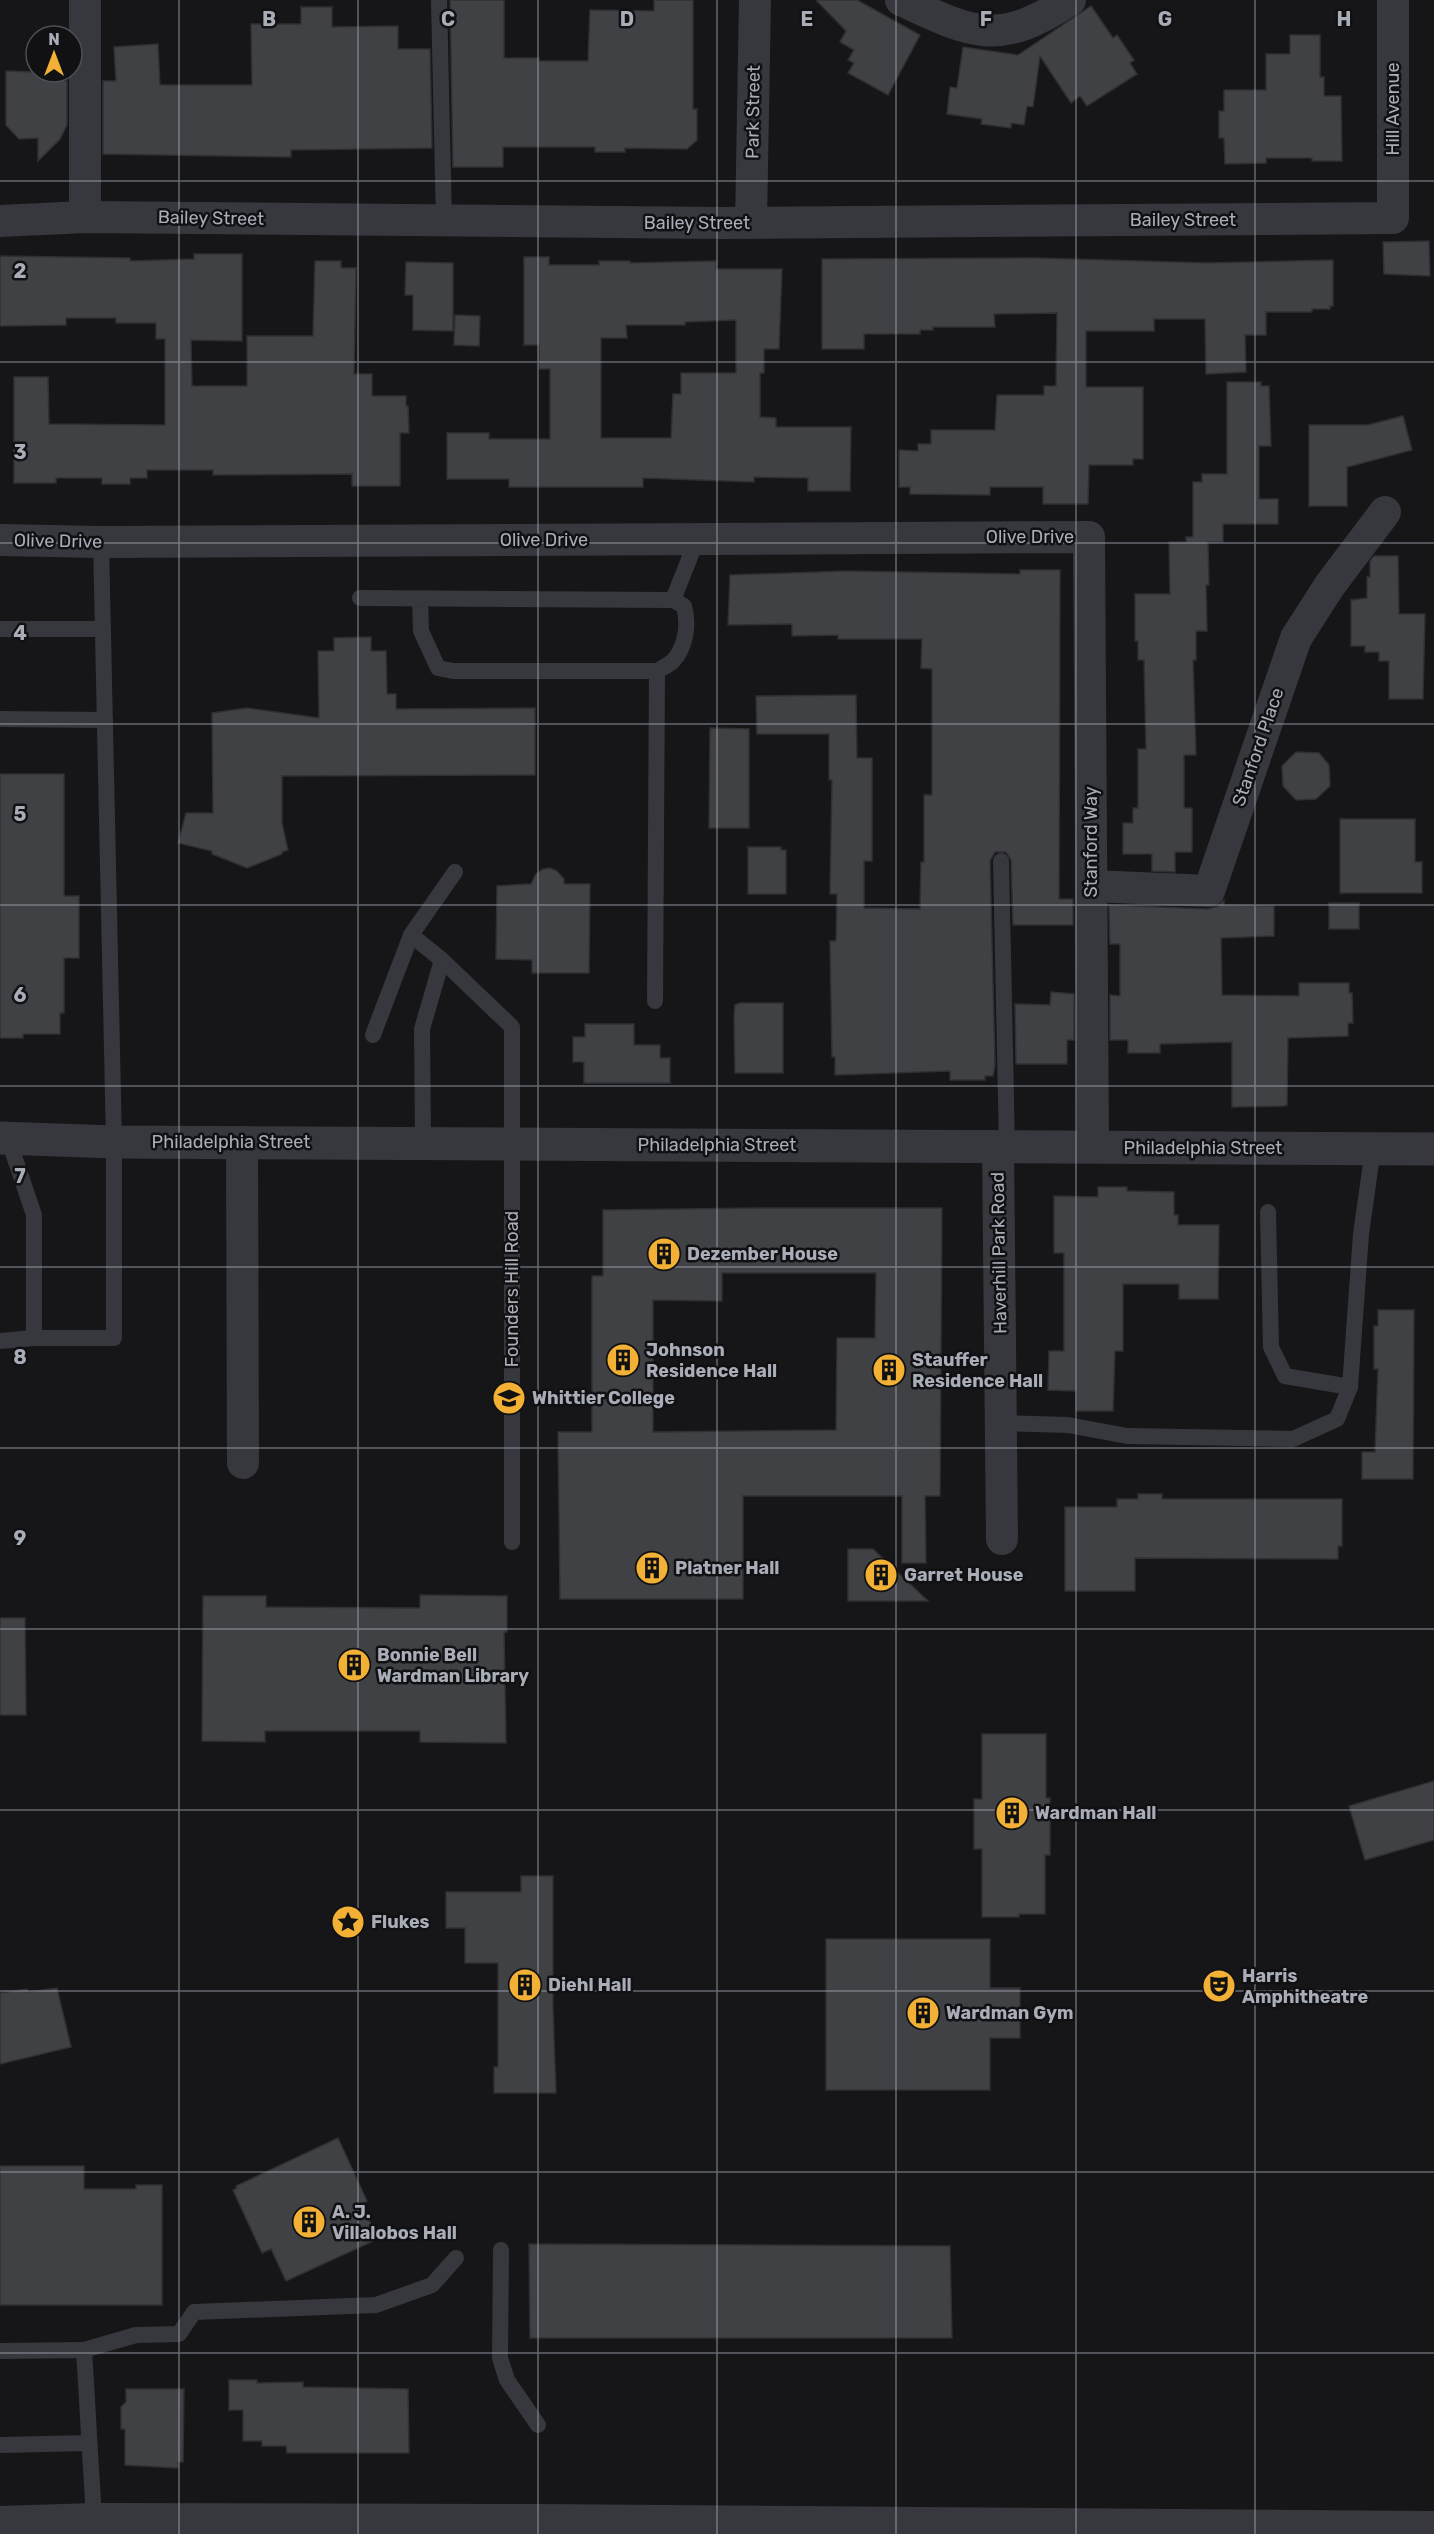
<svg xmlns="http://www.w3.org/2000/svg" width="1434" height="2534" font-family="Rubik,sans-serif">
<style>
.building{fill:#404145;stroke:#303034;stroke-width:1.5;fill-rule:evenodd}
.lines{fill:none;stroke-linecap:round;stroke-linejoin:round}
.service{stroke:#37383d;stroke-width:16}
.minor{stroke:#37383d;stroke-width:32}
.tertiary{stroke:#37383d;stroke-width:33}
.grid{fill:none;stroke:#a8adb8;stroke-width:1.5;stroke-opacity:0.55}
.labels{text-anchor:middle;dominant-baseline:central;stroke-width:5;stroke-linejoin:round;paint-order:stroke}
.street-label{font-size:18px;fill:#a8adb8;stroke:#111113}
.poi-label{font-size:18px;font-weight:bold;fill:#a8adb8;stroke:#111113;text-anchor:start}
.grid-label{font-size:20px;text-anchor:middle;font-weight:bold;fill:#a8adb8;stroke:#111113;stroke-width:5;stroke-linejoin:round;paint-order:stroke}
</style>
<rect width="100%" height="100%" fill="#161618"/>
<g class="building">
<polygon points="450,0 504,0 504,58 539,58 539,61 588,61 590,10 654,11 654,0 693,0 693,109 697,109 697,140 687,149 625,148 625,152 595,152 595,147 503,147 503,167 453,167"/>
<polygon points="816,0 857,0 920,35 888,95 848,73 854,63 848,60 854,50 840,42 846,31"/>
<polygon points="1091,6 1113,38 1117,35 1134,60 1130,63 1137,74 1087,106 1080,96 1071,103 1040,56 1033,107 1027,106 1024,125 1011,123 1011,128 981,124 982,119 947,114 950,87 957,88 963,47 1018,55"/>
<polygon points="301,7 332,7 332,27 398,26 398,49 430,49 432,148 291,150 291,157 103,154 103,81 116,81 114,47 158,44 160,85 252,85 251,24 301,24"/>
<polygon points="1290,35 1320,35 1320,77 1324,77 1324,96 1341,96 1342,161 1312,161 1312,158 1266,158 1266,163 1225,164 1224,138 1219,138 1219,111 1224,111 1224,90 1266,90 1266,54 1290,54"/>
<polygon points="6,71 64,73 64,81 67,81 67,125 60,139 38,161 38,138 19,139 6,125"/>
<polygon points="1429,241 1430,276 1384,274 1383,242"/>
<polygon points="194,254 242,254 242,341 191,340 192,386 247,386 247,336 313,336 315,261 341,261 341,268 356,268 354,374 372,374 372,396 406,396 406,406 408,406 409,433 400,433 400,486 352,486 352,474 213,475 213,470 147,470 147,478 130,478 130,484 102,484 102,478 56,478 56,483 14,483 14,377 48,377 49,424 165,425 165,339 156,339 156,323 116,323 116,318 66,318 66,325 0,326 0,256 130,258 130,261 194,259"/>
<path d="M524 257H549V265H599V261H630V263L716 261V269H782L779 349H764V373H760V417L776 418V427H851L850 491H808V478L754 477V482L643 478V487H509V479H447V433H489V439H550V369H539V345H524ZM736 320V373H681V394H673L671 438H601V338H627L626 325H685V322Z"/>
<polygon points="1036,258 1208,263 1333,260 1333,306 1330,306 1330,309 1312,309 1312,312 1266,312 1266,335 1245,335 1246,372 1206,374 1205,319 1154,319 1154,331 1086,331 1086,387 1143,387 1143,459 1133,459 1133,465 1089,465 1088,504 1043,504 1043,487 990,487 990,495 910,494 910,487 899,487 899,450 918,451 918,444 931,444 931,430 995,430 997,395 1044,395 1044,386 1056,386 1057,313 994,314 995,327 933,327 933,330 920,330 920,334 864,334 864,349 822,349 822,259"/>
<polygon points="406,262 453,263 453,331 413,330 413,295 405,295"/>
<polygon points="455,315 480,316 479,346 454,345"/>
<polygon points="1227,382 1261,382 1261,386 1269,386 1271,446 1259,446 1259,499 1278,499 1278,524 1223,524 1223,542 1208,542 1209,585 1206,585 1207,631 1196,631 1196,660 1193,660 1196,755 1184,755 1184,808 1192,808 1192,852 1175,852 1175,872 1152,871 1152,854 1123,854 1123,823 1133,823 1133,808 1138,808 1138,749 1146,749 1144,660 1138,660 1138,641 1135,641 1135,594 1170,594 1169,542 1186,542 1186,537 1193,537 1193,482 1202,482 1202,474 1227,474"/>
<polygon points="1403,416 1412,450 1347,467 1347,506 1309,506 1309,425 1368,425"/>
<polygon points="1374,556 1398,556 1399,614 1425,614 1423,699 1389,699 1389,661 1379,661 1379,652 1365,652 1365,646 1351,646 1351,600 1367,598 1367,577 1370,577 1370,561"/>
<polygon points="1020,570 1060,570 1059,899 1073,899 1073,925 1013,925 1011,860 1006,852 995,852 990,861 995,1064 993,1076 985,1076 985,1080 950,1080 950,1071 835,1075 835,1057 832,1057 830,941 836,941 837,894 830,894 832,780 829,780 829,734 757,734 756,696 856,695 857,758 872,758 872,861 864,861 864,908 920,909 921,862 924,862 924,795 932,795 932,669 921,668 922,639 838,639 838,635 792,636 792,624 728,625 730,575 846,571 1020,574"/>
<polygon points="371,637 371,651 386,651 387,694 396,694 396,709 535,708 535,775 282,776 282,823 288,850 282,852 282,854 247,868 212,854 212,851 178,843 186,813 213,813 212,713 247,708 319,718 318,651 334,651 334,638"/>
<polygon points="710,728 749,729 749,828 709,828"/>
<polygon points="1296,752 1319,753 1329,765 1330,786 1316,799 1296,800 1283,786 1282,766"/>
<polygon points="0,774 64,774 64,896 79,896 79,958 64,958 64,1013 60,1013 60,1034 23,1034 23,1038 0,1038"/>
<polygon points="1340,819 1415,819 1415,862 1422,862 1422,893 1340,893"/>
<polygon points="748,847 781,847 781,850 786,850 786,894 748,894"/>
<polygon points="550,868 557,871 564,879 564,884 590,884 589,973 532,973 532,960 496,959 497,886 531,884 536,874 543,869"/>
<polygon points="1224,900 1224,905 1274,906 1274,936 1221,938 1222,995 1299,996 1299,983 1349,983 1349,993 1352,993 1353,1023 1348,1023 1348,1036 1288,1038 1287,1105 1284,1106 1232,1107 1232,1042 1160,1044 1160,1053 1128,1053 1128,1040 1110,1040 1110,995 1120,996 1120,944 1110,944 1109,905 1208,909 1218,906"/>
<rect x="1329" y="903" width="30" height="26"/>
<polygon points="1051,992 1074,994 1074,1040 1067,1040 1067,1064 1016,1064 1015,1004 1050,1005"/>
<polygon points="740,1003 783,1003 783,1073 735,1073 734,1017 735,1005"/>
<polygon points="585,1024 634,1024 634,1045 660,1045 660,1058 670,1058 670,1083 584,1083 584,1062 573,1062 573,1037 585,1037"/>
<polygon points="1098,1187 1127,1187 1127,1191 1174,1192 1174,1215 1178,1215 1178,1225 1219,1225 1218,1299 1179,1299 1179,1284 1123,1284 1123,1351 1115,1351 1113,1411 1076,1411 1076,1391 1048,1390 1049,1351 1064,1351 1064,1253 1054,1253 1054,1196 1098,1197"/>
<path d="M760 1208H942L940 1496H925L926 1563H902V1496H743V1599H560L558 1432H592V1276H603V1210ZM722 1273H876L875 1338H837L836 1430 653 1432V1300L722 1301Z"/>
<polygon points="1378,1310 1414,1310 1413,1479 1362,1479 1362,1452 1375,1452 1378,1369 1374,1369 1374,1326 1378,1326"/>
<polygon points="1138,1494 1162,1494 1162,1499 1342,1499 1342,1546 1338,1546 1338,1559 1135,1558 1135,1591 1065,1591 1065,1507 1117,1507 1117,1499 1138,1499"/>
<polygon points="848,1549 873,1549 928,1601 848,1601"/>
<polygon points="420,1595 507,1596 507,1632 504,1632 506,1743 420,1742 420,1731 265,1731 265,1742 202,1741 203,1596 266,1596 266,1607 420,1608"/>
<polygon points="0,1618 25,1618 26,1715 0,1715"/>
<polygon points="982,1734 1046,1734 1046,1798 1050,1798 1050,1855 1045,1855 1045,1914 1019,1914 1019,1917 982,1917 982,1849 974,1849 974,1799 982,1799"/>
<polygon points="1434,1781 1434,1840 1365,1860 1349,1806"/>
<polygon points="521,1876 553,1876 553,2008 556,2093 494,2093 494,2067 498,2067 498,1963 465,1963 465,1928 446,1928 446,1892 521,1892"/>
<polygon points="826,1939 990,1939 990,1988 1020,1988 1020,2038 990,2038 990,2090 826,2090"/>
<polygon points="57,1988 71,2047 0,2064 0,1993 27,1989 28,1992"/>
<polygon points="338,2138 367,2201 362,2205 378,2239 286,2281 271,2249 262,2253 233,2190 237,2188 236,2186"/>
<polygon points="0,2166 84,2166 84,2189 136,2189 136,2185 162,2185 162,2305 0,2305"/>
<polygon points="529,2244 950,2246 952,2338 530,2338"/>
<polygon points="229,2380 257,2380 257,2383 303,2382 303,2387 408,2389 409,2453 287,2453 286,2446 262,2446 262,2441 243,2441 243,2410 229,2410"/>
<polygon points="126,2389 184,2389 183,2462 178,2462 178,2468 125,2465 125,2429 121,2429 121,2407 126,2402"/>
</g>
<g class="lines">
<g class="service">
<polyline points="439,0 444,221"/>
<path d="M360 598 673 600 684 606C689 624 686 647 673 661 669 665 662 668 657 671H453L438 668 421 631 420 599"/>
<polyline points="673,600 697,539"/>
<polyline points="0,629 103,629"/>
<polyline points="0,719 105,720"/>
<polyline points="1001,861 1007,1147"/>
<polyline points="455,872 411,935 442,960 512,1027 512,1542"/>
<polyline points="655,1001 657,671"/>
<polyline points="373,1035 411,935"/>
<polyline points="423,1143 422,1029 442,960"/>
<polyline points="1268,1212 1271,1347 1285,1376 1350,1387"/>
<polyline points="34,1338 114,1338 114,1142 101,542"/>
<polyline points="0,1341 34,1338 34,1215 8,1138"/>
<polyline points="1001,1423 1068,1425 1127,1436 1293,1439 1337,1419 1350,1387 1361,1234 1373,1149"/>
<polyline points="501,2250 500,2358 507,2380 538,2425"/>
<polyline points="84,2350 136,2335 179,2334 194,2312 376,2305 432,2285 456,2258"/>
<polyline points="0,2351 84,2350 94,2519"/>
<polyline points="0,2445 89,2443"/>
</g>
<g class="minor">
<path d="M901 0C973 34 999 47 1070 0"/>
<polyline points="85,217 85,0"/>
<polyline points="0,221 85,217 721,223 1393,218 1393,0"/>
<polyline points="751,223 755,0"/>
<polyline points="0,540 101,542 1089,537 1093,1147"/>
<polyline points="1092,886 1209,891 1296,638 1330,585 1385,512"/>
<polyline points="242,1142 243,1463"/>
<polyline points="998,1147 1002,1539"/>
<polyline points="0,2522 94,2519 536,2520 1434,2527"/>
</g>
<polyline class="tertiary" points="0,1138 114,1142 1434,1149"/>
</g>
<path class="grid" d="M179 0V2534M358 0V2534M538 0V2534M717 0V2534M896 0V2534M1076 0V2534M1255 0V2534M0 181H1434M0 362H1434M0 543H1434M0 724H1434M0 905H1434M0 1086H1434M0 1267H1434M0 1448H1434M0 1629H1434M0 1810H1434M0 1991H1434M0 2172H1434M0 2353H1434"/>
<defs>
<g id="building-disc" transform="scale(1.725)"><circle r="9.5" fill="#f2b134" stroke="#111113"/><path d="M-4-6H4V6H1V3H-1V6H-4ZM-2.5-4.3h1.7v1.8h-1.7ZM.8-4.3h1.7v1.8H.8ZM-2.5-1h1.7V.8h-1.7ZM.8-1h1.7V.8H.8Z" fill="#111"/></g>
<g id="university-disc" transform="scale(1.725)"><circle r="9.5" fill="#f2b134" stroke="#111113"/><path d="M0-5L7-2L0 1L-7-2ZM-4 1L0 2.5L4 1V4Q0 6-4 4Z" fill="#111"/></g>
<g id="sight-disc" transform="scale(1.725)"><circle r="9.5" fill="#f2b134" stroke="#111113"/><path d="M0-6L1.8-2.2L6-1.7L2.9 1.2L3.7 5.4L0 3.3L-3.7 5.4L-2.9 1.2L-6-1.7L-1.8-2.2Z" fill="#111"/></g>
<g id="theatre-disc" transform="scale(1.725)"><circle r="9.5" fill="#f2b134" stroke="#111113"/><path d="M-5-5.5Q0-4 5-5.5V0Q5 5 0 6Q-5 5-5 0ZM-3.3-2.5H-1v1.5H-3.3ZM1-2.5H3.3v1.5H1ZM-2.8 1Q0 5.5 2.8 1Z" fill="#111"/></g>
</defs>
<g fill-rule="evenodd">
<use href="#building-disc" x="664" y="1254"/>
<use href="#building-disc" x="623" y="1360"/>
<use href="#building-disc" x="889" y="1370"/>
<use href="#university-disc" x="509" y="1398"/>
<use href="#building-disc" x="652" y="1568"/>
<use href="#building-disc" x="881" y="1575"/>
<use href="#building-disc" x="354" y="1665"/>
<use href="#building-disc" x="1012" y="1813"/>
<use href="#sight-disc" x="348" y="1922"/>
<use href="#building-disc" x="525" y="1985"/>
<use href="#theatre-disc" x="1219" y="1986"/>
<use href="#building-disc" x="923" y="2013"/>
<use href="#building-disc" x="309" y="2222"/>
</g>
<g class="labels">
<g class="street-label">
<text transform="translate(1393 109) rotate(-90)">Hill Avenue</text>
<text transform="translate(753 112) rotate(-89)">Park Street</text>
<text transform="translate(211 218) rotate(1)">Bailey Street</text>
<text x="1183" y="220">Bailey Street</text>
<text x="697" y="223">Bailey Street</text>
<text x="1030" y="537">Olive Drive</text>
<text x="544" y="540">Olive Drive</text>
<text transform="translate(58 541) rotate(1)">Olive Drive</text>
<text transform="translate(1258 747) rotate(-71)">Stanford Place</text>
<text transform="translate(1091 842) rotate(-90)">Stanford Way</text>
<text x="231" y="1142">Philadelphia Street</text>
<text x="717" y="1145">Philadelphia Street</text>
<text x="1203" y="1148">Philadelphia Street</text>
<text transform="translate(999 1253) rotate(-91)">Haverhill Park Road</text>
<text transform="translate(512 1289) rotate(-90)">Founders Hill Road</text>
</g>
<g class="poi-label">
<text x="687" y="1254">Dezember House</text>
<text x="646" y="1350">Johnson<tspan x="646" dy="21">Residence Hall</tspan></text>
<text x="912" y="1360">Stauffer<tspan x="912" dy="21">Residence Hall</tspan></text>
<text x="532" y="1398">Whittier College</text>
<text x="675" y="1568">Platner Hall</text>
<text x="904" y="1575">Garret House</text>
<text x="377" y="1655">Bonnie Bell<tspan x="377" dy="21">Wardman Library</tspan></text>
<text x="1035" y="1813">Wardman Hall</text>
<text x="371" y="1922">Flukes</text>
<text x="1242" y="1976">Harris<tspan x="1242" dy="21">Amphitheatre</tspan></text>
<text x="548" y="1985">Diehl Hall</text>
<text x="946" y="2013">Wardman Gym</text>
<text x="332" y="2212">A. J.<tspan x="332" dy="21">Villalobos Hall</tspan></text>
</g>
</g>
<g class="grid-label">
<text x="269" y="26">B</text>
<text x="448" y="26">C</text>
<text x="627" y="26">D</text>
<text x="807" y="26">E</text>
<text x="986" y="26">F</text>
<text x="1165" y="26">G</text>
<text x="1344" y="26">H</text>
<text x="20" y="278">2</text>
<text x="20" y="459">3</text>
<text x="20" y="640">4</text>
<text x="20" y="821">5</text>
<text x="20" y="1002">6</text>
<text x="20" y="1183">7</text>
<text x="20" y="1364">8</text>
<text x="20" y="1545">9</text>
</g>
<g transform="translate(54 54)"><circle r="28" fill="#111113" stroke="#4d4f55" stroke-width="1.5"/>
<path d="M0-4.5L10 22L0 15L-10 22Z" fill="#f2b134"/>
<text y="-9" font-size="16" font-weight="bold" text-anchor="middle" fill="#a8adb8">N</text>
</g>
</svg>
